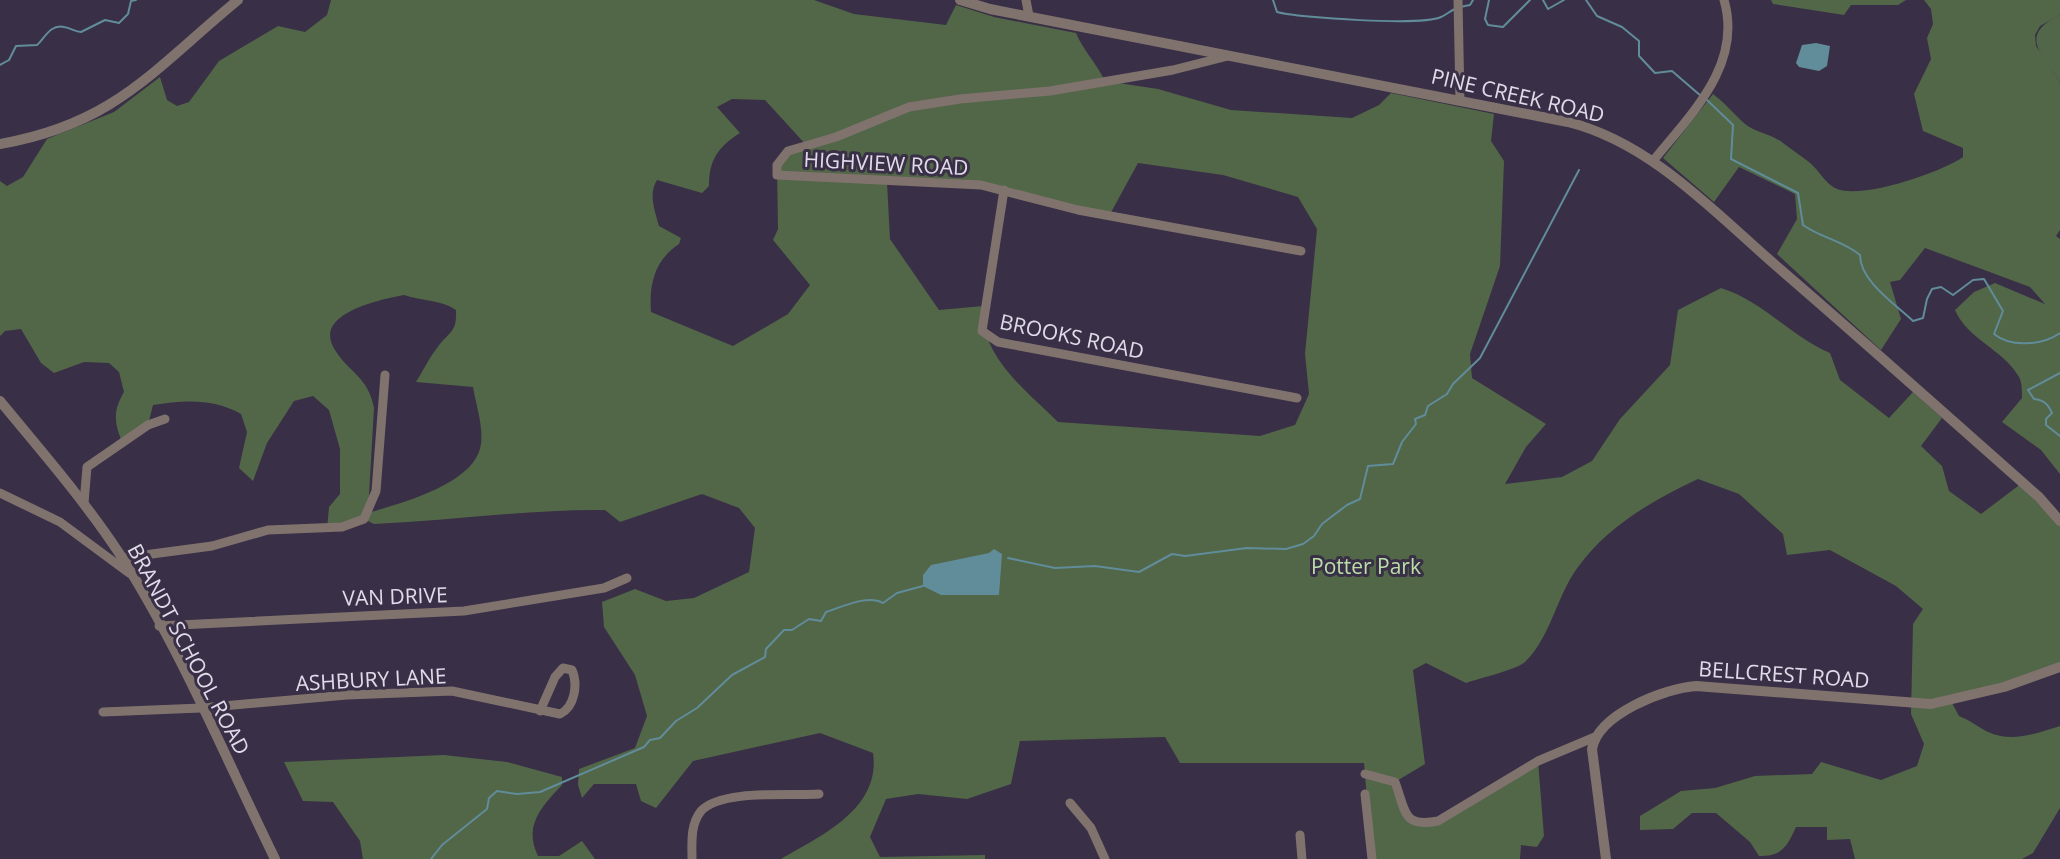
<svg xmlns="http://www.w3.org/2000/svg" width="2060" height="859" font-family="'Open Sans',sans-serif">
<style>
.green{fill:#526649}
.forest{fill:#526648;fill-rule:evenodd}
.water{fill:#618c9a}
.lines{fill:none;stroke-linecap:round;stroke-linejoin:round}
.stream{stroke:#618c9a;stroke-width:2}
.minor{stroke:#80736e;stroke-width:9}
.tertiary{stroke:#80736e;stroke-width:10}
.labels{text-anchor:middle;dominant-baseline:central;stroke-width:6;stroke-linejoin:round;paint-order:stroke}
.street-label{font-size:21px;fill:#e0dae9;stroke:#392f46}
.park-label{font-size:21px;fill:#bbdfa9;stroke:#392f46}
</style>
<rect width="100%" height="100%" fill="#392f46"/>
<path class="green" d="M2060 15V82C2041 53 2018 35 2060 15Z"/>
<g class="forest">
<path d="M331 0H814L854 14 946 25 956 5 994 17 1076 33C1083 50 1097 64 1105 81L1158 89 1231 110 1352 118 1379 105 1391 93 1494 114 1491 141 1504 161 1500 266 1470 354 1472 378 1546 424 1526 447 1505 484 1562 477 1592 461 1620 419 1670 365 1678 310 1721 288C1763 301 1790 336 1830 353L1840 380 1889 418 1913 392 1942 418 1921 446 1942 466 1949 491 1981 514 2022 483 2060 521V667L1951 701 1959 716C1970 720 1978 727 1988 732 2012 743 2037 733 2060 726V808L2033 853 2022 859H1855L1850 839 1827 840V827H1796C1787 847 1782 856 1759 856L1750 842 1716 813H1692L1673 829 1640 830V816L1681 791 1715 788 1755 776 1812 774 1821 762 1881 780 1917 766 1924 744 1911 714 1913 624 1923 609 1896 586 1830 550 1787 555 1783 534 1739 494 1698 479C1653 500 1608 526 1578 567 1557 595 1551 636 1526 661 1518 670 1479 678 1466 683L1426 663 1413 670 1425 764 1395 782 1411 821H1438L1538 761 1544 836 1537 847 1521 845 1520 859H1372L1364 763H1180L1165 737 1020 741 1011 784 967 799 918 794 886 799 870 837 880 857 985 855V859H781C823 835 881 808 873 753L820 733 693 761 656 808 641 801 636 784H594L582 798 578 785 579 769 635 748 647 716 635 675 604 627 602 602 635 589 666 601 694 598 749 572 755 528 739 508 702 494 620 522 605 510C528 509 451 521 374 524L364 519 327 529 329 507 340 494V449L329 410 313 396 294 401 267 443 253 481 239 468 247 432 241 414C214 398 183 400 153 405L148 425 122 442C114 422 113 411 124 392L119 372 109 363 84 362 54 373 41 363 21 329 5 331 0 336V181L7 186 23 177 47 139 114 112 160 77 167 100 177 106 189 102 219 61 278 26 305 32 327 15ZM732 99 765 100 807 146 780 158 777 165 778 229 773 240 810 285 788 314 733 346 651 312C649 283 655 260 679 244L681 238 659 226C655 211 648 194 657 180L702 193 709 186C709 160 718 147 740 133L717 107ZM1138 163 1223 175 1298 197 1317 229 1305 354 1309 394 1295 425 1260 436 1058 422C1027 391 979 356 983 306L939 310 890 239 887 182 1004 190 1109 216ZM404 295C422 301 442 300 456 310 457 334 449 331 437 348 429 358 423 371 416 382L473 387C476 406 486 433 479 452 466 486 401 503 368 513L374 408C368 376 349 373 335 350 311 313 383 299 404 295Z"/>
<polygon points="1771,0 1906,0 1898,5 1851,5 1844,15 1773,4"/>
<path d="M1924 0H2060V15L2040 26 2035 35 2036 46 2060 82V230L2056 236 2060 239V474L2041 450 2002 422 2022 398C2022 392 2022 382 2019 377 2003 349 1968 340 1955 310L1974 292 1995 283 2045 304 2030 287 1925 248 1900 280 1890 282 1901 319 1881 350 1777 254 1797 219 1795 194 1739 167 1714 202 1663 158 1713 94C1725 103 1734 114 1745 124 1756 133 1772 134 1783 143 1791 149 1800 155 1809 162 1818 169 1825 183 1835 188 1859 201 1942 172 1963 157V148L1923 131 1914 94 1931 59 1927 38 1933 24 1931 9Z"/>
<path d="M444 755 507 762 562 777V785C542 806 523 826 538 856H559L582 841 595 859H363L360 841 333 802 303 801 284 762Z"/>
</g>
<g class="water">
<polygon points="1816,43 1830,46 1827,66 1819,71 1799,67 1796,63 1802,45"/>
<polygon points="994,549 1002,554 999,595 941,595 923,586 923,575 931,565 989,553"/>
</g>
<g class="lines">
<g class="stream">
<path d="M1273 0 1277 12C1298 18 1422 26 1441 17 1446 15 1450 11 1455 9"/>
<polyline points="1489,0 1485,19 1488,25 1503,27 1530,0"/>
<polyline points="1543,0 1548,9 1564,0"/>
<polyline points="1586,0 1597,16 1622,27 1639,41 1639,56 1655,73 1672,71 1701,96"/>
<polyline points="1460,7 1470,5 1473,0"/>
<path d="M0 65 9 60 16 46 37 45C45 38 50 24 64 27 71 28 75 32 81 32L105 20 119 23 128 14 131 1 136 0"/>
<path d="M1706 99 1733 125 1731 159 1798 193 1803 225C1821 238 1842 240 1860 255 1860 281 1895 304 1913 321L1923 318 1927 299 1932 289 1941 287 1953 295 1973 280 1984 279 2003 311 1994 334C2011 348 2043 345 2060 333"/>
<path d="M2060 373 2028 390 2034 399C2044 400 2048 404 2052 413L2046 419V425L2060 436"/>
<polyline points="1008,558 1055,568 1095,566 1139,572 1172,554 1185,556 1247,548 1286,549 1303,544 1314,536 1322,524 1347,505 1360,499 1368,466 1393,464 1402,442 1416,424 1415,419 1425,415 1428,406 1447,394 1453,384 1480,358 1579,170"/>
<path d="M431 859 442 845 487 809 489 798 497 791 517 794 540 792 644 747 650 740 660 738 676 721 697 708 732 675 765 657 766 649 784 630H792L809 619 821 621 826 612C842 607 868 594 883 603L897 593 923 586"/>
</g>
<g class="minor">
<polyline points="1026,0 1029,16"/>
<polyline points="1458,0 1460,101"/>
<polyline points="1228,56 1173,70 1050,91 960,99 909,107 836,137 788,151 777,165 777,175 981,185 1078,210 1301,251"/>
<path d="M1653 161C1691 114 1743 65 1724 0"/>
<polyline points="1004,190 982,331 998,342 1297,398"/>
<polyline points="0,493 60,522 129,573"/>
<polyline points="84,503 87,467 148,425 165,419"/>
<polyline points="122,558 212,546 268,530 342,527 364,519 376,491 385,375"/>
<polyline points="159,626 464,611 604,588 627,578"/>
<path d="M103 712 201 708 347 695 452 691 560 714C575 707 578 684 572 670L563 668 555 677 540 711"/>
<path d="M1365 774 1395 782C1406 811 1402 828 1438 821L1538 761 1595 737"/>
<polyline points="1365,794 1372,859"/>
<polyline points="1070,803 1091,828 1105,859"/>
<polyline points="1300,835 1302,859"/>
<path d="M692 859C692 843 690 825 701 811 721 789 791 796 819 794"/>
</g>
<g class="tertiary">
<path d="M960 0 990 9 1568 122C1652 143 1716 214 1780 269 1867 344 1953 421 2039 497L2060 521"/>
<path d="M0 144C115 124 154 69 238 0"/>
<path d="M0 401C42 452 85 501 121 556 181 650 226 759 275 859"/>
<path d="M1606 859 1592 749C1598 714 1665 688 1696 686L1931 704 2004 687 2060 667"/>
</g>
</g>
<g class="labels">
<g class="street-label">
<text transform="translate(1518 95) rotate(13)">PINE CREEK ROAD</text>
<text transform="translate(886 163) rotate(3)">HIGHVIEW ROAD</text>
<text transform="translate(1072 336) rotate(12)">BROOKS ROAD</text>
<text transform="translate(395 596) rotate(-2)">VAN DRIVE</text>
<text transform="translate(189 649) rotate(62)">BRANDT SCHOOL ROAD</text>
<text transform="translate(1784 674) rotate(4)">BELLCREST ROAD</text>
<text transform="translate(371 679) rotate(-3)">ASHBURY LANE</text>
</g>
<g class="park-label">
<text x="1366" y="566">Potter Park</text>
</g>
</g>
</svg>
